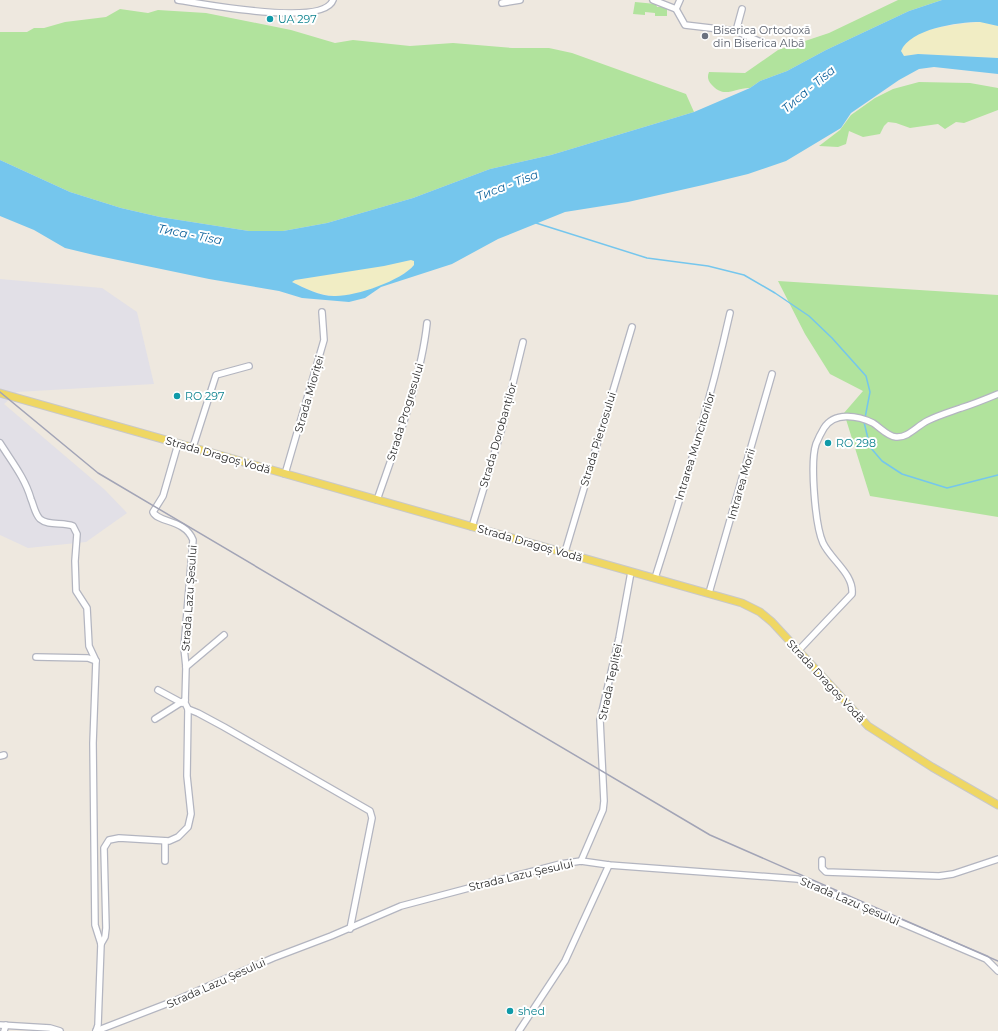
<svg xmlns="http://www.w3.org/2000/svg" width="998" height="1031" font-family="Montserrat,sans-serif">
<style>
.industrial{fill:#e2e0e7}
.green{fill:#b1e39d}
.sand{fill:#f1edc4}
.water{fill:#75c6ed;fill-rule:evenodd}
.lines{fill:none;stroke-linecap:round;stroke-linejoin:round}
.stream{stroke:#75c6ed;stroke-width:1.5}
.minor-casing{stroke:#b3b5c0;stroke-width:8}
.major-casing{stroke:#c8c8c8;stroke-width:9}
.minor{stroke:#fff;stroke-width:5.5}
.major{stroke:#efd763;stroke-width:7}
.rail{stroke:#a2a4b6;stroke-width:1.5}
.culture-dot{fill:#0f9aa8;stroke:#fff;stroke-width:1.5}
.worship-dot{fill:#6b7280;stroke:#fff;stroke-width:1.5}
.labels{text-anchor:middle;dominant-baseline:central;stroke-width:4;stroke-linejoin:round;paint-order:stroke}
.culture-label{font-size:11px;fill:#0d838f;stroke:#fff;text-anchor:start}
.worship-label{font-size:11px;fill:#5b616d;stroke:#fff;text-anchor:start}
.street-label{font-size:11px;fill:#2d2d2d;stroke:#fff}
.water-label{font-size:12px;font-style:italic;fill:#10649d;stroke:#fff}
</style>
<rect width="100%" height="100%" fill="#eee8df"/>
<polygon class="industrial" points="0,279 102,288 137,312 154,384 17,392 4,404 105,490 127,513 86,542 28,548 0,535"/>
<g class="green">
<path d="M898 0H942L909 11 826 50 787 71 760 81 750 88C736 87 724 100 711 84 708 80 707 77 709 72L745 73 778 50 829 33Z"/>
<polygon points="635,2 656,4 657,7 667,7 667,16 655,16 655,13 645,12 645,15 633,14"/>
<polygon points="120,9 148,13 158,10 206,13 291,30 335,43 353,40 410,46 453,43 512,48 549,48 572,53 686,94 694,112 551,155 490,169 413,198 327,223 283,231 249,231 160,217 121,208 70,192 0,160 0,32 27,32 34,28 44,28 65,22 106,17"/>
<polygon points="919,82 970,83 998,88 998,110 964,123 956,122 945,129 938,124 910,128 896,123 888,122 884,126 880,134 863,137 849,131 846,144 838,147 819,146 840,130 851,115 875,98 893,89"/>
<polygon points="778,281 998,295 998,517 870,496 844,413 863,391 830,374 805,334"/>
</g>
<g class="sand">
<path d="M982 22 998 26V58L918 54 904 56 901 51C902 49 903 45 905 43 917 28 963 23 982 22Z"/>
<path d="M411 260H414V265C401 281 353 298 333 296 320 295 304 288 292 282L295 280Z"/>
</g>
<path class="water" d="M942 0H998V26C992 25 986 23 980 22 957 22 910 29 901 51L904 56 918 54 998 58V74L934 67 919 69 899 80 851 113 841 128 786 161 748 174 703 185 628 202 565 212 498 239 452 264 381 287 365 298 349 302 302 298 279 291 209 279 94 255 65 248 34 230 0 216V160L70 192 121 208 160 217 249 231H283L327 223 413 198 490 169 551 155 694 112 750 88 760 81 787 71 826 50 909 11ZM411 260 414 261V265C401 281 354 297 334 296 320 296 304 288 292 282L295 280 384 266Z"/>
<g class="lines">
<g class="stream">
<polyline points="536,223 647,258 708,266 744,275 775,293 809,316 832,338 866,376 870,392 865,418"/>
<polyline points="864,422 870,447 882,461 902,474 947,488 998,475"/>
</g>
<g class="minor-casing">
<g id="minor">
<path d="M178 0C203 4 324 27 333 0"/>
<polyline points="653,0 676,9 685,25 736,31 763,43"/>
<polyline points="502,3 520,0"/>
<polyline points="676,9 680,0"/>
<polyline points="736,31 742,9"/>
<path d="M0 443C12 462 25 478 31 499 34 506 35 514 40 519 48 526 63 522 73 526L77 534 75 561 76 591 87 608 89 646 96 661 93 743 95 925 101 944 98 1025 96 1031"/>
<polyline points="193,447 216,375 249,366"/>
<polyline points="285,474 324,340 322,312"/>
<path d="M377 500C396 445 421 380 427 323"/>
<polyline points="472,527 502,428 523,342"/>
<polyline points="565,552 632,327"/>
<path d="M655 578C683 490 710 403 730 313"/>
<polyline points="709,593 772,374"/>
<path d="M798 651 852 594C854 574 831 560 823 543 815 525 810 462 816 444 818 439 821 433 824 428 834 412 857 415 873 423 881 428 887 436 896 437 908 438 917 426 927 421 939 415 950 412 961 408 974 404 986 399 998 394"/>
<polyline points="36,657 88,658 96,661"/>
<polyline points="186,667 224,635"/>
<polyline points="158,690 182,703"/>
<polyline points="188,709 198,713 224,727 370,811 372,818 350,929"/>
<polyline points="155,719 185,700"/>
<polyline points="0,756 4,755"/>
<polyline points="822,860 822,868 826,872 939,876 953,874 998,859"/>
<polyline points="165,861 165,841"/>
<polyline points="581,861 603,810 604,801 600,720 619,638 631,572"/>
<path d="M101 944 105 937 106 928 104 848 109 840 119 838 169 841 178 837 188 827 191 814 187 776 188 709 185 703 186 667 184 648 193 540C185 519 158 523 153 512L163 496 178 444"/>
<polyline points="0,1025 50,1028 60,1031"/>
<polyline points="4,1031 6,1025"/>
<polyline points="96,1031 179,999 273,958 331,936 401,906 560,864 581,861 609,865 798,879 986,959 998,971"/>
<polyline points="519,1031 565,961 609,865"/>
</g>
</g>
<g class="major-casing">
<polyline id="major" points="0,393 742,603 760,612 772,622 868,726 932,767 998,805"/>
</g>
<use href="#minor" class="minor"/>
<use href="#major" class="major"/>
<polyline class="rail" points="0,392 98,473 710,835 998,961"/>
</g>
<g class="culture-dot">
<circle cx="270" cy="19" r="4"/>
<circle cx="177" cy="396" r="4"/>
<circle cx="828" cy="443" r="4"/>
<circle cx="510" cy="1011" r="4"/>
</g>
<circle class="worship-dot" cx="705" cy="36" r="4"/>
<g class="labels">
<g class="culture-label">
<text x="278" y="19">UA 297</text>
<text x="185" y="396">RO 297</text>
<text x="836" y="443">RO 298</text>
<text x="518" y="1011">shed</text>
</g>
<g class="worship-label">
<text x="713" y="30">Biserica Ortodoxă<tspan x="713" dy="13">din Biserica Albă</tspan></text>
</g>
<g class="street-label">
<text transform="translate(309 394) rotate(-74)">Strada Mioriței</text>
<text transform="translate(405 412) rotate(-73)">Strada Progresului</text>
<text transform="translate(498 435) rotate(-74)">Strada Dorobanților</text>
<text transform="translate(598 439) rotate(-73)">Strada Pietrosului</text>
<text transform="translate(695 446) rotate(-73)">Intrarea Muncitorilor</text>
<text transform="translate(218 455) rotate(16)">Strada Dragoș Vodă</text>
<text transform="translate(741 484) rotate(-74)">Intrarea Morii</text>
<text transform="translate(530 543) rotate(16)">Strada Dragoș Vodă</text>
<text transform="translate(189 598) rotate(-86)">Strada Lazu Șesului</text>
<text transform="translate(826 681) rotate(47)">Strada Dragoș Vodă</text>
<text transform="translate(610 682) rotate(-78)">Strada Tepliței</text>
<text transform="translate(521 875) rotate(-13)">Strada Lazu Șesului</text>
<text transform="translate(850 901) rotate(23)">Strada Lazu Șesului</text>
<text transform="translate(216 983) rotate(-24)">Strada Lazu Șesului</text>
</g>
<g class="water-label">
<text transform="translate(808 89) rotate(-40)">Тиса - Tisa</text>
<text transform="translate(507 185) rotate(-21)">Тиса - Tisa</text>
<text transform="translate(190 234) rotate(11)">Тиса - Tisa</text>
</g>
</g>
</svg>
